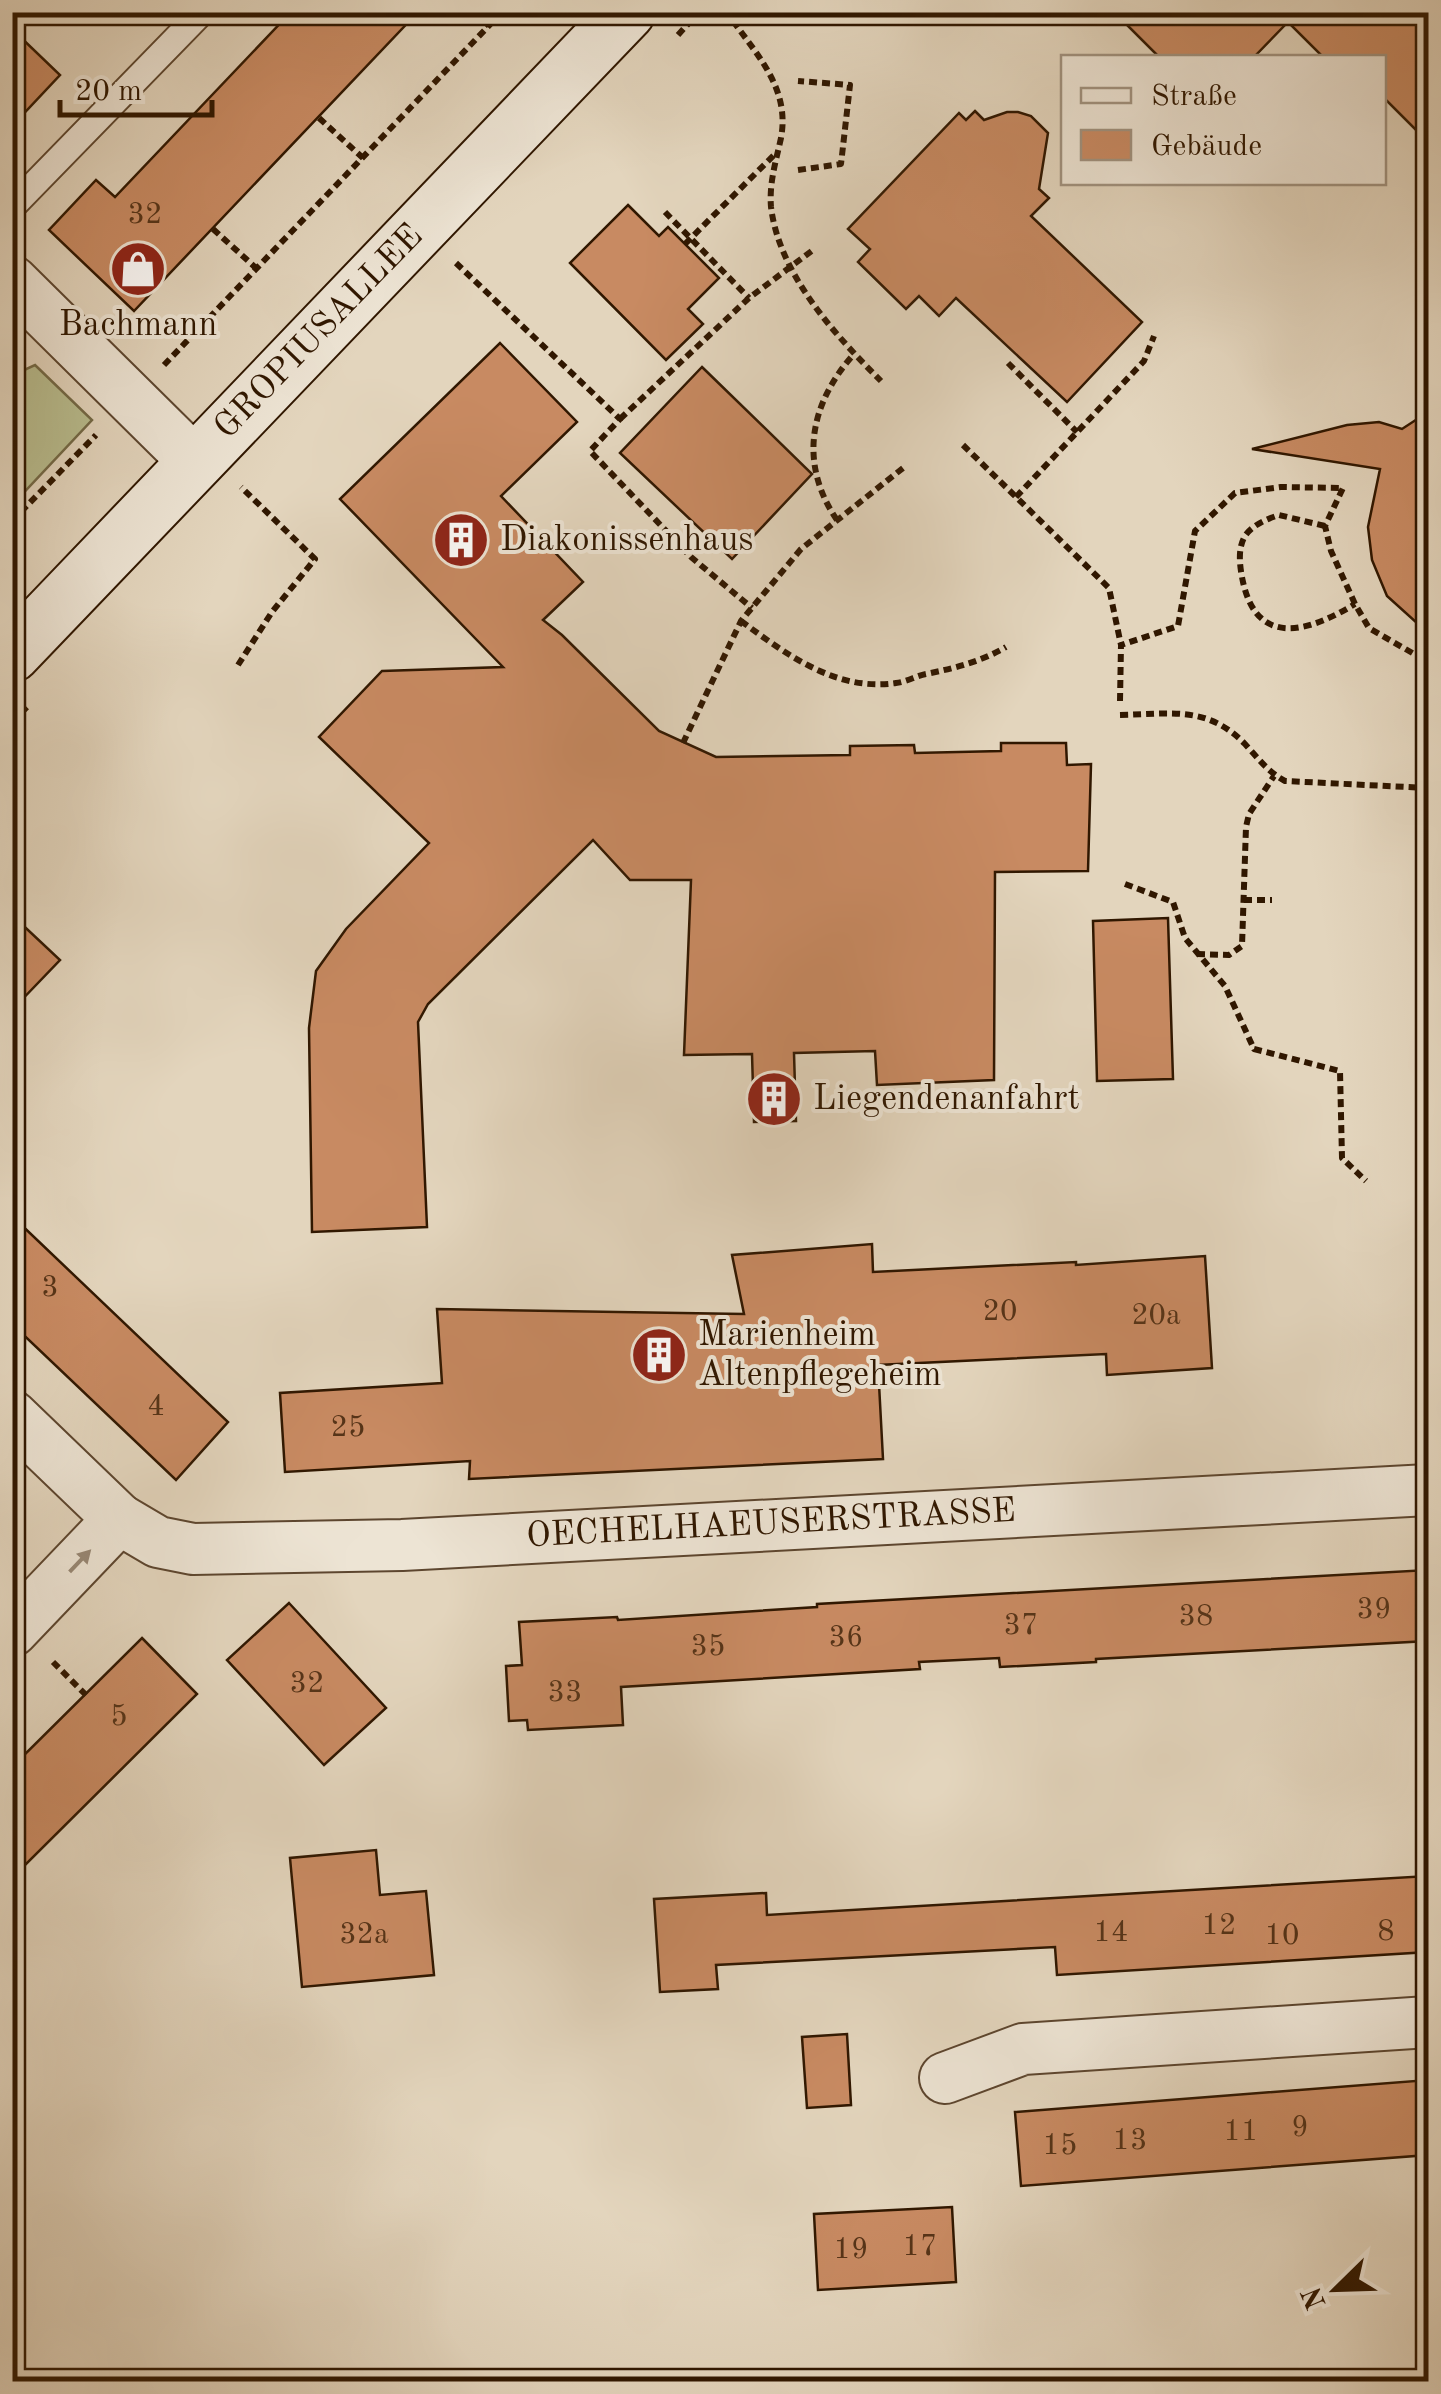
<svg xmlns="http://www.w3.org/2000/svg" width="1441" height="2394" font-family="'Old Standard TT',serif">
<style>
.green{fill:#b8bc8e;stroke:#746a47;stroke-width:2.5}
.building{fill:#c88a62;stroke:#301700;stroke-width:2.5}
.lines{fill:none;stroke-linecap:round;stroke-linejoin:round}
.lane-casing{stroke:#5d462f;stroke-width:29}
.street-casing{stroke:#5d462f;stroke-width:54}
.secondary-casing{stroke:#301700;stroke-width:59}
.path{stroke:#301700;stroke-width:6;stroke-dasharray:8 5;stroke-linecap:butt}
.lane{stroke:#ede4d4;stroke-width:25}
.street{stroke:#ede4d4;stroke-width:50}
.secondary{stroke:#ede4d4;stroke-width:55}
.oneway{fill:#988875}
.labels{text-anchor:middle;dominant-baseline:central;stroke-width:8;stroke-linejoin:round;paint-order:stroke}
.number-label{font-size:30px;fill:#563418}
.poi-label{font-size:35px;fill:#301700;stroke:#ede4d4;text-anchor:start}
.street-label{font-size:35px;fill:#301700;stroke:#ede4d4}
</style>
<rect width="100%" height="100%" fill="#e3d5bd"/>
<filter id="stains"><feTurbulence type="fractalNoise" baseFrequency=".002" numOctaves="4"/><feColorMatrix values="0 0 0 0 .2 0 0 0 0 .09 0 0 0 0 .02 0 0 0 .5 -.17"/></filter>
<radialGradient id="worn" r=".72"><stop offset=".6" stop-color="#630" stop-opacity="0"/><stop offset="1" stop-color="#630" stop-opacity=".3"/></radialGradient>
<polygon class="green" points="35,365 92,420 13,504 13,375"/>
<g class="building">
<polygon points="291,12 418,12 134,311 49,230 96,180 115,197"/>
<polygon points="1114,12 1428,12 1428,142 1384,98 1384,58 1324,58 1288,22 1253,58 1160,58"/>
<polygon points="12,29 60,75 12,126"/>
<polygon points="975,111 984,120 1007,112 1018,112 1031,116 1048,133 1039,189 1049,198 1031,216 1142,322 1067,402 956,298 939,316 919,296 906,309 858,262 870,249 848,229 959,113 966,120"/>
<polygon points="628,205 659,236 668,227 719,278 688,309 703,324 666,360 570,263"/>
<polygon points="500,343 577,422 501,496 583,582 543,620 562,635 659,731 716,757 850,755 850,746 914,745 915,753 1001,751 1001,743 1066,743 1067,765 1091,764 1088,871 995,872 994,1080 877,1085 875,1051 794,1053 796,1121 754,1122 752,1054 684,1055 691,880 630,880 593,840 428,1004 418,1022 427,1227 312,1232 309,1028 316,971 346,929 429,843 319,737 382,671 503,667 340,499"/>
<polygon points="702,367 812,474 732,559 620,453"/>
<polygon points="1428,412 1428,633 1387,596 1372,560 1368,527 1380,469 1252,449 1347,425 1379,422 1402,429"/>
<polygon points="12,915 60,960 12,1010"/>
<polygon points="1168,918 1173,1079 1097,1081 1093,921"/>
<polygon points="12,1216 228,1422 176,1480 12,1324"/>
<polygon points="872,1244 873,1272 1076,1262 1076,1265 1205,1256 1212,1368 1107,1375 1106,1354 878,1365 883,1459 469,1479 470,1461 285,1472 280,1393 442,1383 437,1309 744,1314 732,1255"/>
<polygon points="1428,1570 1428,1641 1096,1659 1096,1662 1000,1667 999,1658 919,1662 920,1669 621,1687 623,1725 528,1730 527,1720 509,1721 506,1666 522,1665 519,1622 617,1617 618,1620 817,1607 817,1604"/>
<polygon points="289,1603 386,1708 324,1765 227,1660"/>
<polygon points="142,1638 197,1694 12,1878 12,1767"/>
<polygon points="376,1850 380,1895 426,1891 434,1975 302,1987 290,1858"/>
<polygon points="1428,1876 1428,1952 1057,1975 1055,1947 716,1965 718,1989 660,1992 654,1899 766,1893 767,1915"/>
<polygon points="847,2034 851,2105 807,2108 802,2037"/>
<polygon points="1428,2080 1428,2155 1021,2186 1015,2112"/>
<polygon points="952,2207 956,2282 818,2290 814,2214"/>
</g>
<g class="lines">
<g class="lane-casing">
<polyline id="lane" points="12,207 202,12"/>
</g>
<g class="street-casing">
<g id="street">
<polyline points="12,281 195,462"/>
<polyline points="12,1416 119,1519 12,1631"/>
<polyline points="119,1519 158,1542 193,1549 402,1545 1428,1490"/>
<polyline points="945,2078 1023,2049 1428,2022"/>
</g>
</g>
<g class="secondary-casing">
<polyline id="secondary" points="12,654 627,12"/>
</g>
<g class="path">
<polyline points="475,12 489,26"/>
<path d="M733 21C759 57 790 90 781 138 776 161 769 183 771 207 779 274 835 335 881 381"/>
<polyline points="678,35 699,12"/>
<polyline points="319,118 363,158"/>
<polyline points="798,170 841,164 850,85 798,81"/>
<polyline points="665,212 749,298"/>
<polyline points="213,229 256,268"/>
<polyline points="685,244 776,153"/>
<polyline points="456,263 620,419 590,451 691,557 752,608"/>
<polyline points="1008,363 1077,432"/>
<polyline points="164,365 502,12"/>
<polyline points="620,419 749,298 813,250"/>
<polyline points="963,445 1109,588 1121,645"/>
<polyline points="1016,497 1144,361 1154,336"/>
<path d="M837 520C798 463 810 403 854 354"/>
<polyline points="12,521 96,435"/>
<path d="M1325 526 1279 515C1267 519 1252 525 1245 536 1237 549 1240 568 1243 582 1258 650 1312 630 1355 604"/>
<path d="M741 621C786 654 836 692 896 683 906 682 916 676 926 674 955 668 980 662 1006 647"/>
<polyline points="238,665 272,612 315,559 241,487"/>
<polyline points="1120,701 1121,645 1178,626 1195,531 1235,493 1281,487 1343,488 1325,526 1331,551 1355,604 1369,628 1428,662"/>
<path d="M1120 715C1170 714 1207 705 1245 744 1258 758 1268 772 1285 781L1428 788"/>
<polyline points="12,722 29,705"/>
<polyline points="683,743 741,621 801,549 903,468"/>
<polyline points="1125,884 1173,902 1185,938 1225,986 1254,1049 1340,1071 1342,1158 1366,1181"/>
<polyline points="1244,900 1272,900"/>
<polyline points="1197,954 1229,955 1242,946 1246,827 1249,814 1274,776"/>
<polyline points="53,1662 86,1695"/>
</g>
<use href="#lane" class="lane"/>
<use href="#street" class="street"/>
<use href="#secondary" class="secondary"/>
</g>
<defs><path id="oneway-solid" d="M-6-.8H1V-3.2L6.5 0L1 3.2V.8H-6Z" transform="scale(2.5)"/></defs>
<use class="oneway" href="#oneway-solid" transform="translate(80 1561) rotate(-46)"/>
<defs>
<g id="shop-disc" transform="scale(2.875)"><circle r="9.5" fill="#8f2418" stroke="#ede4d4"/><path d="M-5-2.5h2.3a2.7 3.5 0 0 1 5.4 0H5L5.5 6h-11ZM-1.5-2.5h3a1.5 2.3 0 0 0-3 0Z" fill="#fff"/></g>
<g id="building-disc" transform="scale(2.875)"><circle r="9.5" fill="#8f2418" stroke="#ede4d4"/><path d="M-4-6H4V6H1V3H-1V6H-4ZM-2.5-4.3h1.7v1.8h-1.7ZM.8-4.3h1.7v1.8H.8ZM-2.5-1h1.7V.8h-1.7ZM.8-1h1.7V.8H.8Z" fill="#fff"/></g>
</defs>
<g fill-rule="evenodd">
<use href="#shop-disc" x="138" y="269"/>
<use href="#building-disc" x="461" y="540"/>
<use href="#building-disc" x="774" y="1099"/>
<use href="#building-disc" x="659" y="1355"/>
</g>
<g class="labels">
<g class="number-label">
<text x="145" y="215">32</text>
<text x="50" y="1288">3</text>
<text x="1000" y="1312">20</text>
<text x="1156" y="1316">20a</text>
<text x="156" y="1407">4</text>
<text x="348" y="1428">25</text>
<text x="1374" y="1610">39</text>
<text x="1196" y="1617">38</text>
<text x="1021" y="1626">37</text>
<text x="846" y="1638">36</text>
<text x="708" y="1647">35</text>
<text x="307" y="1684">32</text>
<text x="565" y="1693">33</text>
<text x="119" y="1717">5</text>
<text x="1219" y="1926">12</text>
<text x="1386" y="1932">8</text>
<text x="1111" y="1933">14</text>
<text x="364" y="1935">32a</text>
<text x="1282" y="1936">10</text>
<text x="1300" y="2128">9</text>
<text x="1241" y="2132">11</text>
<text x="1130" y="2141">13</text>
<text x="1060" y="2146">15</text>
<text x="920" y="2247">17</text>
<text x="851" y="2250">19</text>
</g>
<g class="poi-label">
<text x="138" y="325" text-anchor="middle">Bachmann</text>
<text x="500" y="540">Diakonissenhaus</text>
<text x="813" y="1099">Liegendenanfahrt</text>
<text x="698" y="1335">Marienheim<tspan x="698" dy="40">Altenpflegeheim</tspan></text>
</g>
<g class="street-label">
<text transform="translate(319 332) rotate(-46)">GROPIUSALLEE</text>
<text transform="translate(771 1524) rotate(-3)">OECHELHAEUSERSTRASSE</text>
</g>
</g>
<rect width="1441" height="2394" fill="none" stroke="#e3d5bd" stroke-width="50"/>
<rect x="15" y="15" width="1411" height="2364" fill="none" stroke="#301700" stroke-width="5"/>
<rect x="25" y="25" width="1391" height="2344" fill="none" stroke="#301700" stroke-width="2.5"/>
<rect x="1061" y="55" width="325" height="130" fill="#ede4d4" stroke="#a1927f" stroke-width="2.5"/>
<rect x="1081" y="88" width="50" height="15" fill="#ede4d4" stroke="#a1927f" stroke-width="2.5"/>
<text x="1151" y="105" font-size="30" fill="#301700">Straße</text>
<rect x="1081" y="130" width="50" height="30" fill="#c88a62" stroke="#a1927f" stroke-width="2.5"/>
<text x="1151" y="155" font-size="30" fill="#301700">Gebäude</text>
<g transform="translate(1336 2289) rotate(247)" stroke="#ede4d4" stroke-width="8" paint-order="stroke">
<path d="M0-8L18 38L0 25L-18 38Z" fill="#301700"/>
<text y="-15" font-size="28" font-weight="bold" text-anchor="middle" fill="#301700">N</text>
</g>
<path d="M60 100v15h152v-15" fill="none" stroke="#301700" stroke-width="5"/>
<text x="75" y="100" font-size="30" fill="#301700" stroke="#ede4d4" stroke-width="8" paint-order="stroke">20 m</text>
<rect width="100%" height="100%" filter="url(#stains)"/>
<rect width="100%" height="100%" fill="url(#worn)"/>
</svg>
